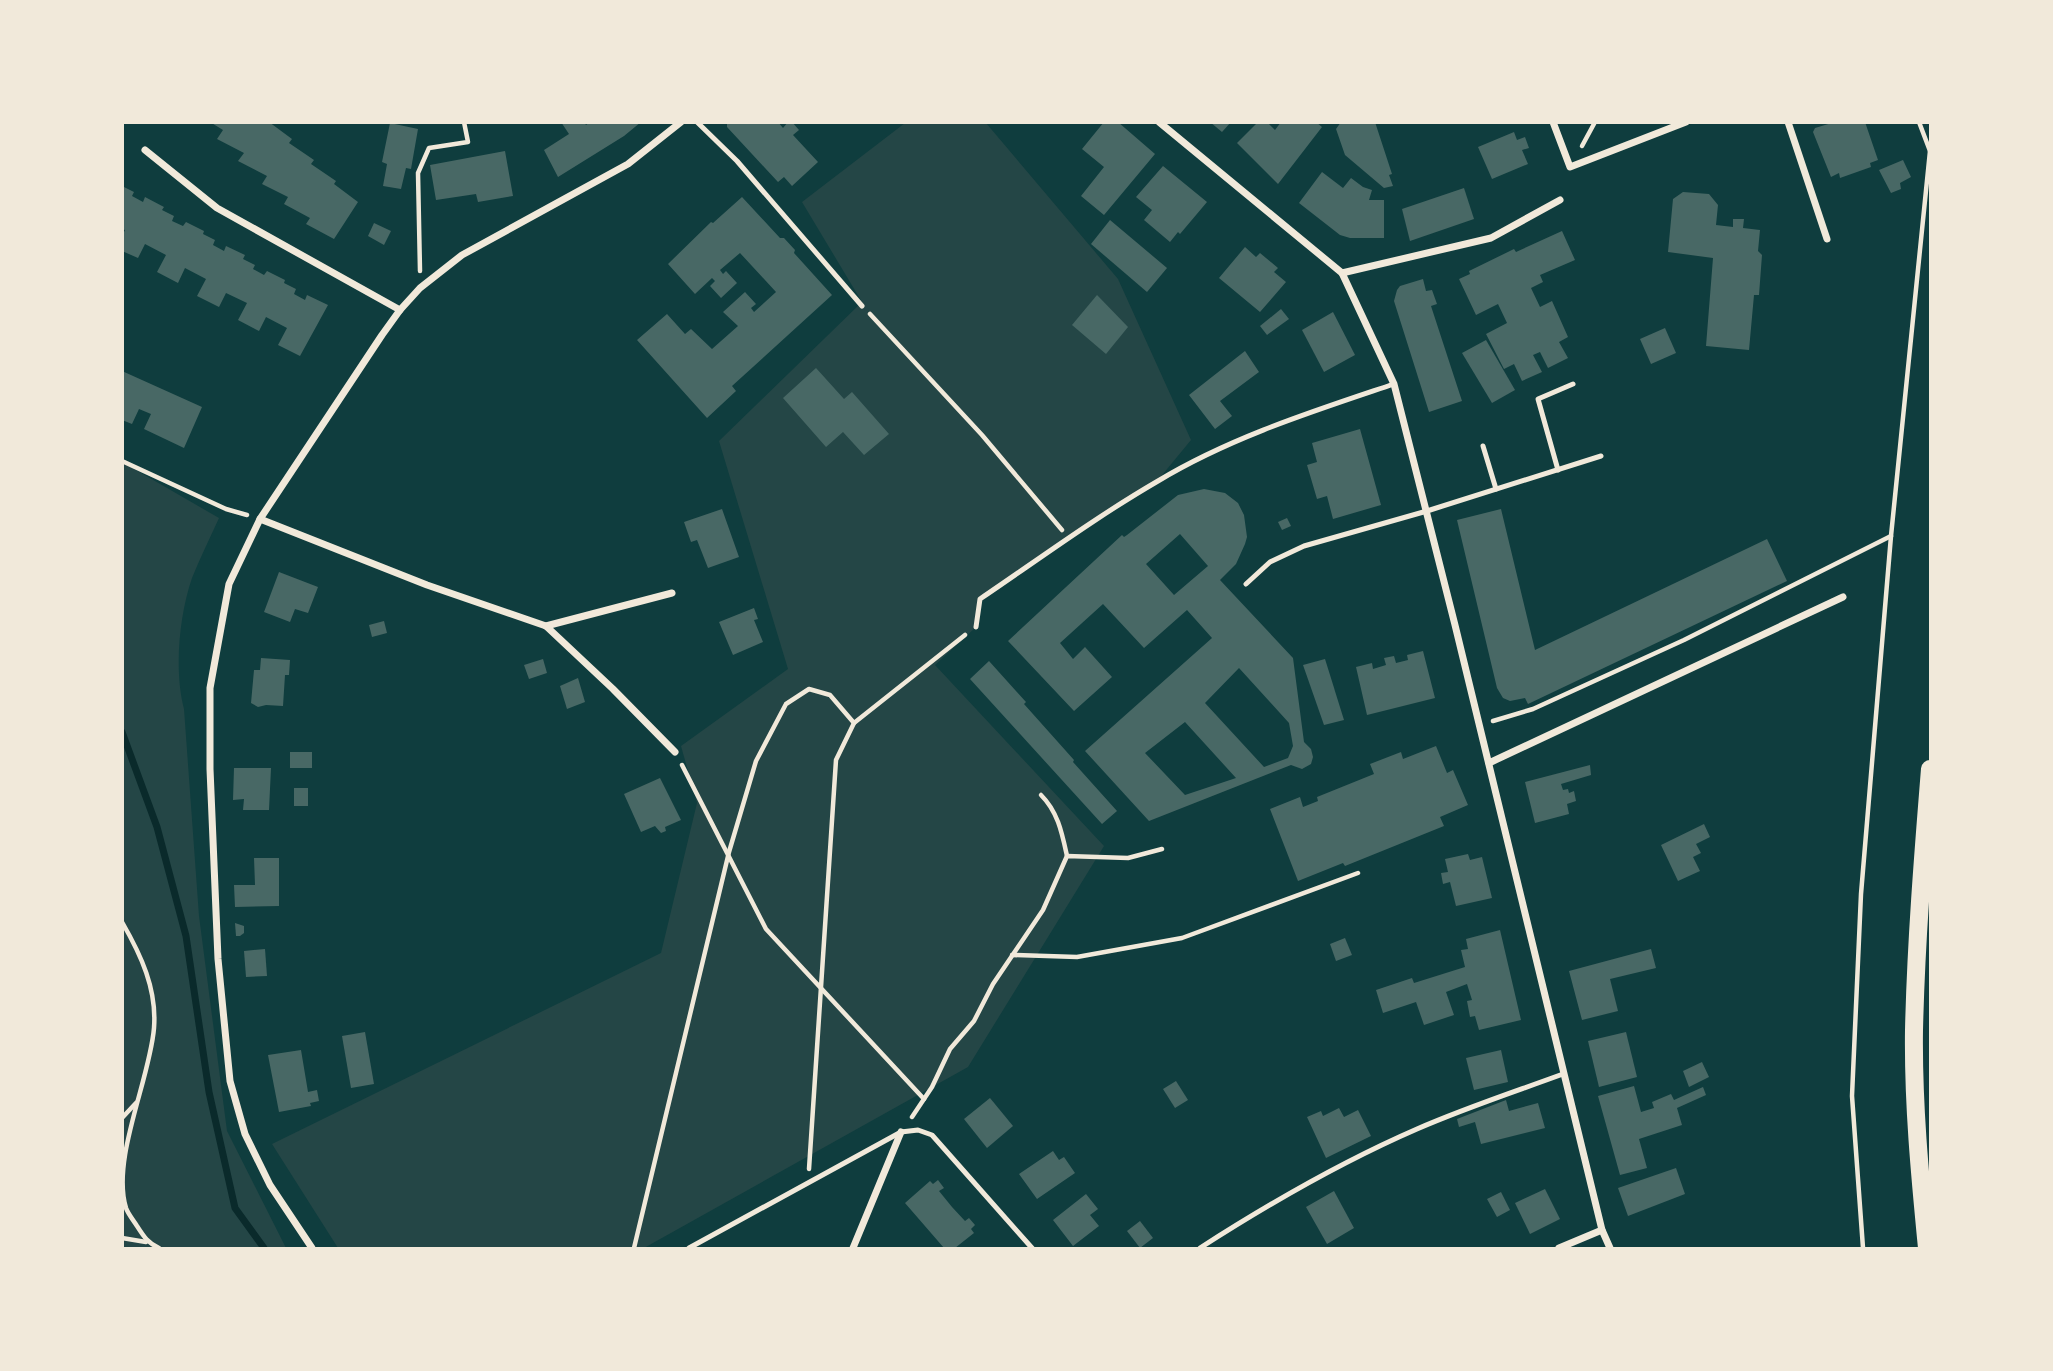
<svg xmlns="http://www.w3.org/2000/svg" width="2053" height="1371" font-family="Jost,sans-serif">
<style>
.green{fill:#244646}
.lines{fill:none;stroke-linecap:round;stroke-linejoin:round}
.stream{stroke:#0a2a2b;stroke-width:7}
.building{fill:#486865;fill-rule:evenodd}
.path{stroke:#f1e9da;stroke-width:4.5}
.service{stroke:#f1e9da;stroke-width:5}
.minor{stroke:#f1e9da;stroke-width:7}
.primary{stroke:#f1e9da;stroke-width:18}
</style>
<rect width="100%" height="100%" fill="#0f3d3e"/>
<g class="green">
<polygon points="905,123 986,123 1118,279 1191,440 1158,480 980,599 976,627 935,665 1104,846 968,1067 644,1248 338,1248 272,1144 661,953 697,803 681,746 788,669 719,441 862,302 802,202"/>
<path d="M122 462 219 518C210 538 200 558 192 578 179 616 174 671 184 709L199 916 227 1131 286 1248H123Z"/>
</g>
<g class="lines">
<polyline class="stream" points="122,732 157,827 186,936 209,1092 235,1208 264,1248"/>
</g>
<g class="building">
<polygon points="210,122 269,122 292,139 289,143 314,160 311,164 336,181 334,184 358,202 334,239 306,224 310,218 284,204 288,197 262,184 267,176 238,161 244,153 217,139 223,130"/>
<polygon points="561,122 584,122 586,125 590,122 641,122 624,136 558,177 544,150 569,134"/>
<polygon points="727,122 778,122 783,128 788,122 792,122 799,130 793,135 818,162 792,186 784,177 778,182 727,127"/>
<polygon points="1104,122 1118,122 1155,154 1104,215 1081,196 1104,167 1082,149"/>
<polygon points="1210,122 1231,122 1222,132"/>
<polygon points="1258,122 1267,122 1275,130 1281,122 1316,122 1322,127 1278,184 1237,143"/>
<polygon points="1341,122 1375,122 1392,174 1389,175 1393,186 1384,188 1345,155 1336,129"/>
<polygon points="1835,122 1865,122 1878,160 1870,163 1871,167 1840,178 1839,173 1831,177 1813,132 1815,128"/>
<polygon points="390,123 418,129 411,169 406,168 401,189 383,186 387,164 382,162"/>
<polygon points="1514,132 1517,140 1525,137 1529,148 1522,150 1528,164 1492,179 1478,147"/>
<polygon points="505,151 513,196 478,202 476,194 436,200 430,165"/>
<polygon points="1903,160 1911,177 1900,183 1901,189 1891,193 1879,170"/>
<polygon points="1163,166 1207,202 1180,234 1178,232 1170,242 1144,220 1152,210 1136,197"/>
<polygon points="1322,172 1343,188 1351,178 1363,187 1372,190 1369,200 1384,200 1384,238 1350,238 1340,235 1299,203"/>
<polygon points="122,186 134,192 132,196 143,202 145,197 164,207 162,210 174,216 172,221 183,226 186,222 204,231 203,234 215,240 213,245 224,251 226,246 245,255 243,259 255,265 253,269 264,275 267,271 285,280 284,283 296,289 294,294 305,300 307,295 328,305 300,356 278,345 287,328 266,317 259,331 238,320 247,303 226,293 219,307 197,296 206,279 185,268 178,283 157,272 166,255 145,244 138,258 122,251 122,236 125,230 122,229"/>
<polygon points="1464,188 1474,219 1410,241 1402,209"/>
<polygon points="1683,192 1709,194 1718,205 1716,225 1733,227 1733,219 1744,219 1743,228 1760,230 1758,251 1762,255 1759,295 1754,295 1749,350 1706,346 1713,258 1668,252 1673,199"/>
<polygon points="742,197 780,238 784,238 795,250 794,253 832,295 732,386 736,391 707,418 637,340 667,314 685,334 691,329 712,349 738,326 723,312 745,292 756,304 751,308 754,312 776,292 740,253 720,270 723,274 726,271 737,283 721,298 710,286 715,281 712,278 695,294 668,264 711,222 713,223"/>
<polygon points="1110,220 1167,268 1147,292 1091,244"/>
<polygon points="374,223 391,231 384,245 368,236"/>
<polygon points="1562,231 1575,260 1540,275 1543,282 1531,288 1540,307 1552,301 1568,337 1559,342 1568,358 1548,368 1540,352 1533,355 1542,372 1522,381 1514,364 1504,369 1486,334 1507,323 1498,304 1476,315 1459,279 1470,274 1469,271 1514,249 1516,252"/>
<polygon points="1245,247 1256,257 1260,253 1278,268 1274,272 1286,282 1260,312 1219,278"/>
<polygon points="1423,279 1426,291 1432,290 1437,304 1431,306 1462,401 1429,412 1394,301 1397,290 1400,286"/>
<polygon points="1097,295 1128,327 1106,354 1072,325"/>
<polygon points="1281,309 1289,319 1267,335 1260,326"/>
<polygon points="1333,312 1355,355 1324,372 1302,330"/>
<polygon points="1665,328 1676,353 1651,364 1640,339"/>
<polygon points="1486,340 1515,390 1492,403 1462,353"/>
<polygon points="1245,351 1259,372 1220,401 1232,416 1215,429 1189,395"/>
<polygon points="816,368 844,399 852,392 889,434 864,455 843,432 826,447 783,398"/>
<polygon points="122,371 202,407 184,448 144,429 151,414 139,409 132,424 122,420"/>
<polygon points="1360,429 1381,505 1333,519 1327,496 1317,499 1307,465 1317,462 1312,443"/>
<path d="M1204 489 1225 493 1238 503 1244 515 1247 537 1245 544 1236 564 1220 580 1293 658 1304 742 1311 749 1313 757 1311 764 1302 769 1291 765 1149 821 1085 751 1212 638 1187 610 1144 648 1103 604 1060 643 1073 659 1085 647 1112 677 1074 711 1008 641 1122 535 1124 537 1127 535 1178 495ZM1180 534 1208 566 1174 595 1146 564ZM1239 668 1289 723 1293 746 1288 758 1264 767 1205 703ZM1185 722 1236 778 1185 795 1145 753Z"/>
<polygon points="722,509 739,557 708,568 697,540 691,542 684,522"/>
<polygon points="1501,509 1535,650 1767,539 1787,581 1528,704 1525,698 1510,701 1503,698 1497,688 1457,520"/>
<polygon points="1287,518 1291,526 1282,530 1278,522"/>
<polygon points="279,572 318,587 308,613 295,609 290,622 264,612"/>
<polygon points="754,608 758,619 754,620 763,642 733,655 719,622"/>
<polygon points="384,621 387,633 372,637 369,625"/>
<polygon points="1423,651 1435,698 1367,715 1356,667 1372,663 1373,669 1386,665 1384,658 1394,656 1396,663 1408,660 1407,655"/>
<polygon points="261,658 290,660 289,675 285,675 283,706 266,705 258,707 251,703 254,670 260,670"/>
<polygon points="543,659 547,673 529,679 524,665"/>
<polygon points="1325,659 1344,720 1324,725 1303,665"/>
<polygon points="989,661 1026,702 1024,704 1074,760 1073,762 1117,811 1102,824 970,679"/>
<polygon points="578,678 585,702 567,709 560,686"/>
<polygon points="1436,746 1447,773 1453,770 1468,805 1440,817 1444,826 1345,866 1343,863 1298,881 1270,809 1300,797 1303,807 1318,801 1317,797 1374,774 1370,764 1401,752 1403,759"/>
<rect x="290" y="752" width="22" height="16"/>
<polygon points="1590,765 1591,775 1561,784 1563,790 1568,789 1569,793 1574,791 1576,801 1567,804 1569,814 1535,823 1525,782"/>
<polygon points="234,768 271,768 269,810 243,810 244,799 233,800"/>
<polygon points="660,778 681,820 665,827 666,831 661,833 655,826 641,832 624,794"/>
<rect x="294" y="788" width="14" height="18"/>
<polygon points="1704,824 1710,837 1696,844 1701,853 1693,857 1700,871 1678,881 1661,845"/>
<polygon points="1468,854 1470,860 1482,857 1492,898 1456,906 1450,882 1443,884 1441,873 1448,872 1445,859"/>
<polygon points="254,858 279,858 279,906 235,907 234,885 255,885"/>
<polygon points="235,923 244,926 244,933 240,936 236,936"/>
<polygon points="1500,930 1521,1020 1479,1030 1475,1016 1470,1017 1467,1001 1472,1000 1467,984 1446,992 1454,1015 1424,1025 1416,1002 1383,1013 1376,990 1412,978 1414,983 1465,967 1461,950 1468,949 1466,939"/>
<polygon points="1345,938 1352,955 1336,961 1330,944"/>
<polygon points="265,949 267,976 246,977 244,951"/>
<polygon points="1651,949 1656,968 1610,979 1618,1011 1582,1020 1569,971"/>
<polygon points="365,1032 374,1084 351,1088 342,1036"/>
<polygon points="1626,1032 1637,1077 1599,1087 1588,1041"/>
<polygon points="301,1050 308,1092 317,1090 319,1101 310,1103 311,1106 279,1112 268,1055"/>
<polygon points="1501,1050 1508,1082 1474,1090 1466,1058"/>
<polygon points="1702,1062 1709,1077 1689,1087 1683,1071"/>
<polygon points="1176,1081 1188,1100 1175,1108 1163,1089"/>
<polygon points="1634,1086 1641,1112 1654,1108 1652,1102 1671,1094 1674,1100 1703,1087 1706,1095 1677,1108 1682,1125 1639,1139 1647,1168 1620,1175 1598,1096"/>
<polygon points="990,1098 1013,1126 987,1148 964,1119"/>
<polygon points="1506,1100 1509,1111 1538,1103 1545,1128 1481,1144 1475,1122 1459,1127 1457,1119"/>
<polygon points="1339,1108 1344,1117 1358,1110 1371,1136 1326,1158 1307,1117 1321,1111 1323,1116"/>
<polygon points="1053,1151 1059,1160 1064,1157 1075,1173 1037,1199 1019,1174"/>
<polygon points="1676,1168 1685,1194 1628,1216 1618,1188"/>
<polygon points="938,1180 944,1188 939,1191 952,1207 965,1221 969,1218 975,1225 971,1229 974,1233 955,1248 944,1248 905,1203 930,1181 933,1184"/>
<polygon points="1545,1189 1560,1219 1530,1234 1515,1203"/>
<polygon points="1334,1191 1354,1228 1327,1244 1306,1207"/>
<polygon points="1501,1192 1510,1210 1497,1217 1487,1199"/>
<polygon points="1086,1194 1098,1209 1090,1215 1099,1226 1073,1246 1053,1220"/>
<polygon points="1140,1221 1153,1238 1140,1248 1127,1231"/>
</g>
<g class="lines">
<g class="path">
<polyline points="1919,122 1930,151"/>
<polyline points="1582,146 1595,122"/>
<polyline points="420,271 418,173 429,148 468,142 464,122"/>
<polyline points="870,314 982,435 1062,530"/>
<polyline points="122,461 226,509 247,515"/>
<polyline points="1493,721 1533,709 1684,640 1891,536"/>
<polyline points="682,765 766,929 924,1099"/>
<path d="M1041 795C1058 812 1062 833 1067 856"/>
<path d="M122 922C141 955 157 989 154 1028 150 1079 111 1159 126 1208 128 1214 134 1221 137 1226 144 1237 148 1243 159 1248"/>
<polyline points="1012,955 1077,957 1182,938 1358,873"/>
<polyline points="912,1117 932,1087 950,1049 974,1021 993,984 1043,910 1067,856 1128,858 1162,849"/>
<polyline points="122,1118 136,1103"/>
<polyline points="809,1169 836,760 854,723 965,635"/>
<polyline points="122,1238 146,1242"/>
<polyline points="634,1248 729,852 756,761 786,704 809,689 830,695 854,723"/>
<polyline points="1863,1248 1852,1096 1861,894 1891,536 1930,151"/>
</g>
<g class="service">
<polyline points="697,122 737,161 862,306"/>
<polyline points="1483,446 1496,489"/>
<polyline points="1558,470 1538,399 1573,384"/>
<polyline points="1246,584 1270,562 1304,546 1427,511 1601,456"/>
<path d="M976 627 980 599C1039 559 1096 517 1158 481 1231 437 1314 411 1394 384"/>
<polyline points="689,1248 901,1132 918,1130 932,1135 1032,1248"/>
<path d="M1200 1248C1270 1203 1341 1162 1417 1129 1465 1108 1514 1092 1563 1074"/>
</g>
<g class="minor">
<polyline points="1159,122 1342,273 1394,384 1455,625 1602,1230 1610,1248"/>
<polyline points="1553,122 1570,167 1686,122"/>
<polyline points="1788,122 1827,239"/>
<polyline points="145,150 217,208 400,310"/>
<polyline points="1342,273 1491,238 1560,200"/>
<polyline points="260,519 427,585 546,626 613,689 675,752"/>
<polyline points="546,626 672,593"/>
<polyline points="1489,763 1843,597"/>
<polyline points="312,1248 270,1185 245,1134 230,1081 218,959 210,769 210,688 229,584 260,519 382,335 400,310 420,288 462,255 628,164 681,122"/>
<polyline points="853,1248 901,1132"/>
<polyline points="1559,1248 1602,1230"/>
</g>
<path class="primary" d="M1927 1248C1920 1176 1913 1103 1914 1030 1916 943 1923 856 1930 769"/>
</g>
<rect width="2053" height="1371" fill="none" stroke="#f1e9da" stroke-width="248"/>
</svg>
